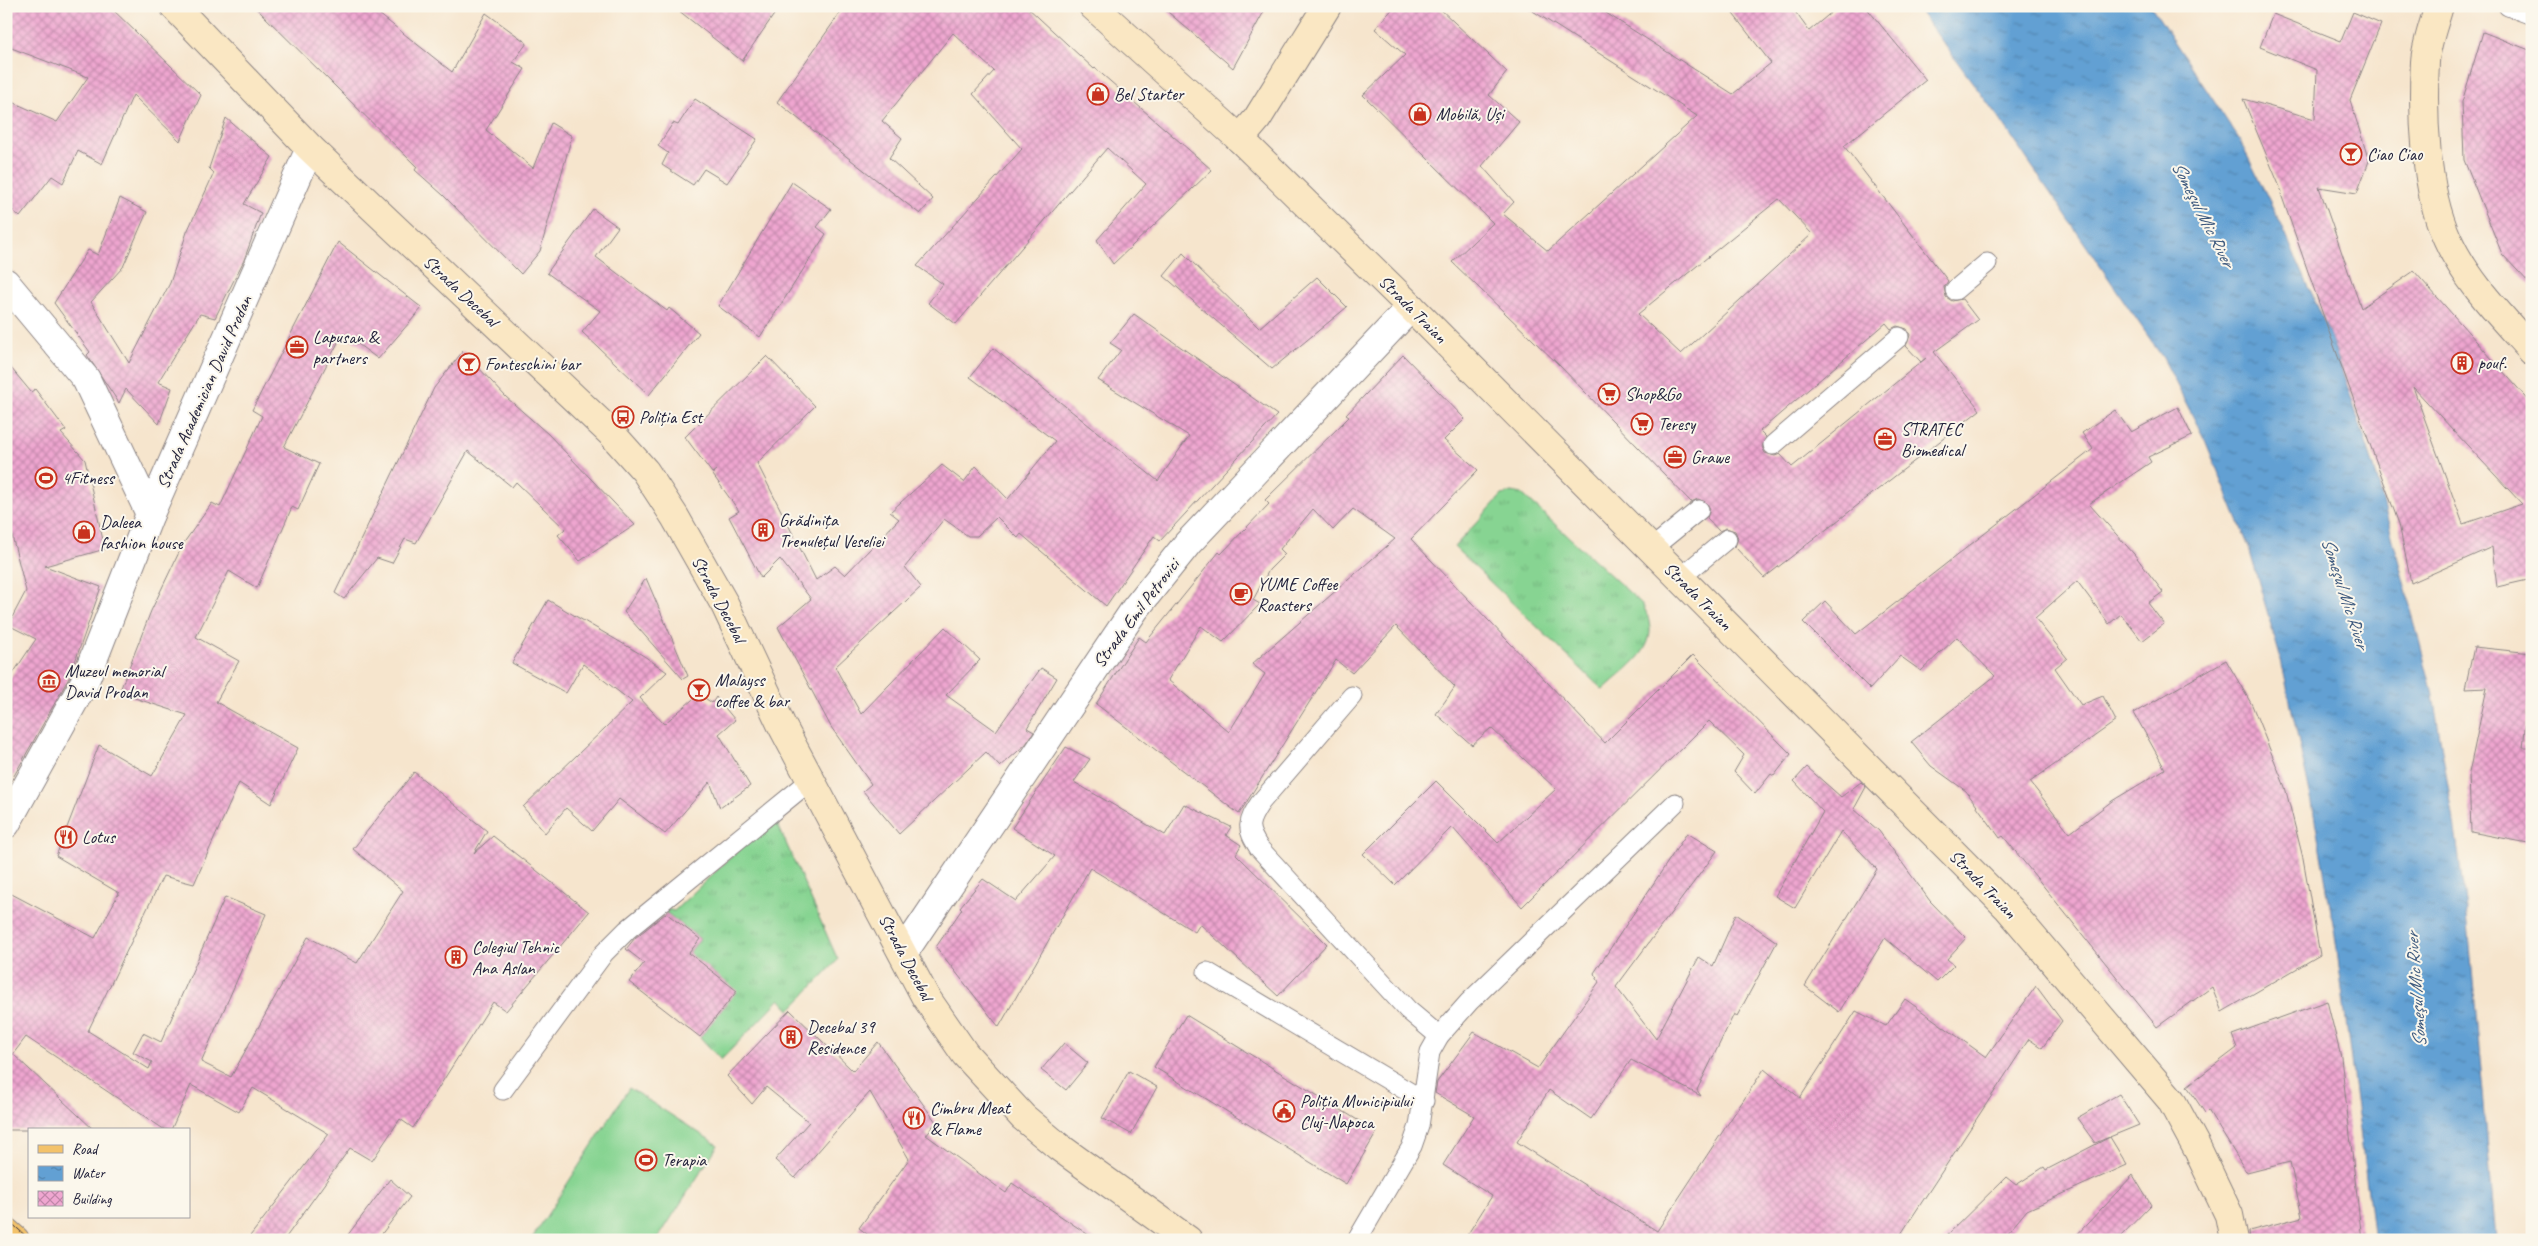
<svg xmlns="http://www.w3.org/2000/svg" width="2538" height="1246" font-family="Caveat,sans-serif">
<style>
.grass{fill:url(#grass-tufts);stroke:#547b66}
.pitch{fill:#87d492;stroke:#547b66}
.water{fill:url(#water-ripples);stroke:#426187}
.building{fill:url(#building-cross-hatch);fill-rule:evenodd}
.lines{fill:none;stroke-linecap:round;stroke-linejoin:round}
.lane-casing{stroke:#8c8484;stroke-width:21}
.street-casing{stroke:#8c8484;stroke-width:30}
.secondary-casing{stroke:#8c8484;stroke-width:30}
.primary-casing{stroke:#8c8484;stroke-width:30}
.lane{stroke:#fff;stroke-width:19}
.street{stroke:#fff;stroke-width:28}
.secondary{stroke:#fae7c3;stroke-width:28}
.primary{stroke:#f3c26a;stroke-width:28}
.tram{stroke:#22223b;stroke-width:1}
.labels{text-anchor:middle;dominant-baseline:central;stroke-width:4;stroke-linejoin:round;paint-order:stroke}
.poi-label{font-size:18px;fill:#22223b;stroke:#fbf7ec;text-anchor:start}
.street-label{font-size:18px;fill:#22223b;stroke:#fbf7ec}
.water-label{font-size:19px;font-style:italic;fill:#3f5b7f;stroke:#fbf7ec}
</style>
<defs>
<pattern id="grass-tufts" width="24" height="20" patternUnits="userSpaceOnUse" patternTransform="scale(1.25)"><rect width="24" height="20" fill="#87d492"/><path d="M3 7l-1-3M5 7V3M7 7l1-3M15 17l-1-3M17 17v-4M19 17l1-3" fill="none" stroke="#74b67f"/></pattern>
<pattern id="water-ripples" width="26" height="14" patternUnits="userSpaceOnUse" patternTransform="scale(1.25)"><rect width="26" height="14" fill="#62a0d3"/><path d="M2 4q2-2 4 0t4 0M15 11q2-2 4 0t4 0" fill="none" stroke="#5082ac"/></pattern>
<pattern id="building-cross-hatch" width="8" height="8" patternUnits="userSpaceOnUse" patternTransform="scale(1.25)"><rect width="8" height="8" fill="#efa6d0"/><path d="M0 0l8 8M0 8l8-8" fill="none" stroke="#c187aa"/></pattern>
</defs>
<rect width="100%" height="100%" fill="#fbf7ec"/>
<filter id="ink" filterUnits="userSpaceOnUse"><feTurbulence type="fractalNoise" baseFrequency=".02" numOctaves="2"/><feDisplacementMap in="SourceGraphic" scale="10" xChannelSelector="R" yChannelSelector="G"/><feConvolveMatrix kernelMatrix="1 2 1 2 8 2 1 2 1" color-interpolation-filters="sRGB"/></filter>
<filter id="wash" filterUnits="userSpaceOnUse"><feTurbulence type="fractalNoise" baseFrequency=".0096" numOctaves="4" result="noise"/><feDisplacementMap in="SourceGraphic" scale="20" xChannelSelector="R" yChannelSelector="G"/><feGaussianBlur stdDeviation="1.12" result="paint"/><feColorMatrix in="noise" values="0 0 0 0 0 0 0 0 0 0 0 0 0 0 0 0 0 1.4 0 .05"/><feComposite in="paint" operator="in"/></filter>
<g filter="url(#wash)">
<rect width="100%" height="100%" fill="#f6e5cd"/>
<g class="grass">
<path d="M1512 492 1522 494 1642 604C1666 646 1631 663 1603 690L1454 547 1502 495Z"/>
<polygon points="774,816 838,960 790,1010 780,999 721,1060 700,1037 736,991 689,953 700,939 659,907 674,911"/>
</g>
<polygon class="pitch" points="629,1088 718,1145 657,1240 531,1240"/>
<polygon class="water" points="1916,6 2151,6 2239,139 2281,224 2331,337 2374,467 2432,690 2454,822 2468,923 2496,1240 2374,1240 2335,935 2312,803 2281,660 2248,545 2205,440 2163,358 2001,121"/>
<g id="blocks">
<g class="building">
<polygon points="6,6 109,6 201,95 180,141 133,95 102,164 78,151 63,183 52,176 20,217 6,204 6,99 57,122 88,77 6,46"/>
<polygon points="254,6 369,6 452,72 486,13 527,43 513,62 525,69 486,130 533,168 551,123 572,136 540,251 521,274 443,195 415,170 417,167"/>
<polygon points="673,6 780,6 742,61"/>
<polygon points="845,6 1026,6 1094,69 1095,68 1212,170 1113,264 1097,240 1146,184 1107,148 956,324 928,303 943,284 917,266 1022,149 973,94 994,71 953,33 882,121 902,138 889,158 933,199 920,214 777,102"/>
<polygon points="1161,6 1267,6 1233,68"/>
<path d="M1395 6H1437L1507 72 1489 95 1519 122 1482 166 1514 202 1503 214 1548 251 1697 116 1525 6H1595L1733 94 1771 63 1727 6H1791L1809 31 1839 6H1865L1926 80 1844 146 1948 281 1944 287 1946 297 1952 301 1962 299 1978 320 1934 352 1980 410 1764 578 1735 547 1738 538 1735 531 1726 528 1719 531 1707 518 1710 509 1707 503 1698 499 1691 502 1559 365 1452 262 1493 223 1363 95 1405 55 1375 29ZM1779 199 1812 234 1681 354 1638 314ZM1886 323 1891 329 1897 326 1907 329 1910 335 1906 346 1921 362 1926 358 1792 467 1780 454 1775 456 1765 453 1762 447 1766 437 1760 431Z"/>
<path d="M2353 12 2381 24 2350 100 2369 161 2357 193 2319 187 2361 308 2414 271 2532 404V579L2497 587 2492 547 2411 583 2399 524 2328 329 2281 194 2282 192 2243 99 2315 119 2317 70 2260 47 2273 14 2341 41ZM2413 387 2522 504 2463 524Z"/>
<polygon points="2483,32 2532,51 2532,286 2502,254 2464,160 2462,102"/>
<polygon points="695,99 757,139 727,183 704,169 693,185 662,165 668,153 658,146 673,123 678,125"/>
<polygon points="226,118 272,157 244,204 261,213 244,260 215,318 200,314 158,382 172,388 159,424 126,389 119,403 87,355 90,352 54,303 88,250 98,255 120,198 147,212 123,267 91,302 129,363 170,283 187,232 214,173 209,168"/>
<polygon points="792,182 831,209 817,227 826,234 760,337 718,306"/>
<polygon points="593,209 618,227 596,257 667,311 669,308 699,333 649,395 582,332 600,311 547,273"/>
<polygon points="338,242 422,308 378,359 343,333 284,447 319,464 298,510 292,507 257,588 229,571 196,637 239,661 216,702 298,748 271,804 239,783 194,884 163,876 88,1031 149,1069 152,1062 133,1052 143,1033 161,1042 225,897 266,914 201,1062 231,1077 308,937 357,963 403,891 353,849 414,772 487,831 474,853 493,836 589,912 506,1011 493,1002 413,1128 400,1119 372,1161 350,1148 284,1240 247,1240 329,1134 253,1088 239,1112 191,1085 171,1130 165,1130 26,1037 13,1054 94,1130 6,1130 6,891 95,938 119,893 56,856 99,745 152,776 187,715 119,693 151,611 183,544 212,503 220,507 262,416 252,410"/>
<polygon points="1183,253 1259,328 1317,277 1347,307 1272,369 1164,276"/>
<polygon points="1134,314 1277,415 1160,541 1154,536 1106,606 1021,534 1018,538 997,517 977,536 968,536 944,519 905,567 921,587 835,667 861,714 945,627 980,660 946,695 996,731 1041,668 1057,678 1027,728 1034,732 1026,744 1000,767 986,752 899,834 863,791 871,784 831,727 778,627 811,599 780,559 761,578 729,517 739,511 713,475 716,470 712,473 685,437 767,356 815,406 757,463 816,580 835,566 845,575 899,519 890,512 942,465 964,482 976,466 1008,499 1055,441 970,377 993,348 1158,481 1189,436 1098,380 1121,350 1110,343"/>
<polygon points="463,351 506,397 548,434 635,525 580,561 558,535 565,529 516,482 512,487 468,451 416,543 405,539 392,563 377,558 344,599 335,593 434,388"/>
<path d="M1403 355 1465 419 1444 440 1478 470 1411 539 1605 743 1693 655 1791 754 1774 776 1771 774 1755 794 1734 772 1744 755 1709 721 1522 907 1452 827 1395 885 1363 854 1436 781 1498 843 1556 789 1491 728 1472 745 1436 714 1455 687 1396 626 1352 673 1336 660 1239 814 1096 704 1139 637 1146 642 1219 552 1221 554 1269 504 1265 500 1349 417 1346 415ZM1313 509 1333 530 1353 509 1395 539 1252 664 1265 674 1229 732 1168 680 1201 626 1223 642 1260 604 1253 600 1269 570 1285 554 1280 549Z"/>
<polygon points="6,362 31,392 35,389 66,430 61,433 85,460 105,549 45,566 101,587 70,676 6,790 6,684 36,639 8,625 26,591 6,512"/>
<polygon points="2178,407 2192,436 2148,457 2151,462 2089,504 2134,554 2163,592 2148,603 2164,624 2142,641 2121,614 2109,624 2077,581 2035,618 2067,658 2055,668 2081,705 2103,696 2116,721 2030,782 2070,833 2112,801 2165,769 2134,713 2226,660 2252,705 2285,787 2303,858 2320,955 2222,1012 2212,987 2157,1027 2003,836 2000,838 1966,791 1931,766 1911,742 1995,676 1957,637 1921,671 1900,656 1870,689 1803,622 1825,601 1856,634 2093,449 2082,433 2115,410 2131,432"/>
<polygon points="646,578 688,676 683,679 624,612"/>
<polygon points="548,600 644,656 667,672 640,698 664,724 699,694 712,703 716,697 735,720 719,734 750,786 720,808 710,782 665,834 619,799 592,831 566,808 545,833 523,807 632,702 583,664 566,693 512,663"/>
<polygon points="2474,647 2532,653 2532,686 2530,687 2523,747 2532,747 2532,821 2528,843 2471,832 2469,773 2487,688 2465,689"/>
<polygon points="1066,747 1090,759 1074,782 1165,835 1184,804 1231,827 1226,835 1241,845 1236,854 1327,944 1278,996 1200,924 1195,932 1090,868 999,1027 936,947 962,909 960,907 983,879 1016,901 1055,856 1012,828"/>
<polygon points="1807,767 1841,797 1861,782 1866,787 1854,809 1879,831 1930,901 1966,938 1947,959 1954,965 1937,982 1885,938 1839,1012 1805,986 1877,869 1841,831 1795,908 1775,896 1823,812 1794,781"/>
<polygon points="1687,833 1717,851 1616,987 1656,1039 1699,957 1713,966 1736,914 1777,942 1737,1016 1734,1014 1697,1090 1701,1096 1631,1060 1591,1119 1549,1090 1517,1142 1657,1231 1764,1069 1800,1098 1856,1011 1886,1026 1905,999 1986,1057 2036,986 2062,1021 2042,1048 2029,1039 1897,1240 1464,1240 1492,1196 1443,1165 1474,1116 1435,1093 1437,1082 1474,1032 1538,1068 1599,982 1594,973"/>
<polygon points="666,913 700,939 689,953 737,991 700,1037 629,982 644,963 626,949 635,938"/>
<polygon points="2327,1001 2341,1057 2362,1240 2250,1240 2249,1231 2302,1217 2290,1162 2247,1173 2208,1110 2205,1113 2187,1086 2237,1048 2232,1035"/>
<polygon points="790,1010 853,1071 878,1042 936,1122 926,1135 1006,1193 1012,1183 1096,1240 875,1240 859,1228 909,1159 870,1092 795,1178 775,1160 809,1122 766,1087 752,1104 727,1076"/>
<polygon points="1186,1015 1377,1132 1346,1184 1154,1067"/>
<polygon points="1064,1043 1088,1063 1066,1090 1041,1070"/>
<polygon points="1129,1071 1157,1087 1131,1134 1102,1118"/>
<polygon points="2119,1094 2139,1125 2095,1143 2077,1118"/>
<polygon points="2110,1137 2127,1165 2027,1210 2002,1240 1942,1240 2006,1177 2016,1185 2044,1167 2046,1170"/>
<polygon points="2133,1175 2151,1205 2117,1240 2072,1240"/>
<polygon points="390,1179 410,1197 377,1240 344,1240"/>
</g>
</g>
</g>
<g filter="url(#ink)">
<use href="#blocks" fill-opacity="0" stroke="#8c8484" stroke-width="1"/>
<g class="lines">
<g class="lane-casing">
<g id="lane">
<polyline points="2508,6 2532,15"/>
<polyline points="1955,290 1987,263"/>
<polyline points="1773,445 1899,337"/>
<polyline points="1651,549 1699,510"/>
<polyline points="1680,578 1727,539"/>
<path d="M1352 696 1260 803C1247 823 1246 828 1259 848L1408 1010 1439 1036"/>
<polyline points="1207,972 1424,1101"/>
<polyline points="503,1090 604,953 627,930 811,780"/>
<polyline points="1357,1240 1412,1146 1419,1126 1430,1052 1439,1036 1469,1002 1675,803"/>
</g>
</g>
<g class="street-casing">
<g id="street">
<polyline points="6,283 86,379 150,514"/>
<polyline points="6,824 84,683 150,514 310,148"/>
<polyline points="904,952 1135,609 1188,543 1411,307"/>
</g>
</g>
<g class="secondary-casing">
<g id="secondary">
<polyline points="174,6 310,148 611,433 645,471 675,517 725,605 781,724 925,996 965,1054 1023,1117 1059,1147 1188,1240"/>
<polyline points="1093,6 1240,139 1411,307 2008,908 2171,1100 2198,1150 2229,1215 2234,1240"/>
<path d="M2439 6C2434 24 2426 44 2425 62 2422 114 2425 190 2447 238 2466 281 2501 316 2532 351"/>
<polyline points="1240,139 1257,119 1327,6"/>
</g>
</g>
<g class="primary-casing">
<polyline id="primary" points="6,1232 15,1240"/>
</g>
<use href="#lane" class="lane"/>
<use href="#street" class="street"/>
<use href="#secondary" class="secondary"/>
<use href="#primary" class="primary"/>
<polyline class="tram" points="6,1218 30,1240"/>
</g>
</g>
<defs>
<g id="shop-ring" transform="scale(1.125)"><circle r="9.5" fill="#fbf7ec" stroke="#c8321e" stroke-width="1.5"/><path d="M-5-2.5h2.3a2.7 3.5 0 0 1 5.4 0H5L5.5 6h-11ZM-1.5-2.5h3a1.5 2.3 0 0 0-3 0Z" fill="#c8321e"/></g>
<g id="bar-ring" transform="scale(1.125)"><circle r="9.5" fill="#fbf7ec" stroke="#c8321e" stroke-width="1.5"/><path d="M-6-5H6L.8 .8V4.5H3.5V6h-7V4.5H-.8V.8Z" fill="#c8321e"/></g>
<g id="office-ring" transform="scale(1.125)"><circle r="9.5" fill="#fbf7ec" stroke="#c8321e" stroke-width="1.5"/><path d="M-6-3h4V-5.5h4V-3h4V5H-6ZM-1-4.5V-3h2v-1.5ZM-6 0V1H6V0Z" fill="#c8321e"/></g>
<g id="building-ring" transform="scale(1.125)"><circle r="9.5" fill="#fbf7ec" stroke="#c8321e" stroke-width="1.5"/><path d="M-4-6H4V6H1V3H-1V6H-4ZM-2.5-4.3h1.7v1.8h-1.7ZM.8-4.3h1.7v1.8H.8ZM-2.5-1h1.7V.8h-1.7ZM.8-1h1.7V.8H.8Z" fill="#c8321e"/></g>
<g id="supermarket-ring" transform="scale(1.125)"><circle r="9.5" fill="#fbf7ec" stroke="#c8321e" stroke-width="1.5"/><path d="M-6-5.5h2.5l.6 2H6L4.5 2H-2.5L-4.4-4H-6ZM-1.5 3.2a1.3 1.3 0 1 0 .1 0ZM3 3.2a1.3 1.3 0 1 0 .1 0Z" fill="#c8321e"/></g>
<g id="bus-ring" transform="scale(1.125)"><circle r="9.5" fill="#fbf7ec" stroke="#c8321e" stroke-width="1.5"/><path d="M-5-6H5V4H4V6H2V4H-2V6H-4V4H-5ZM-3.5-4V0h7V-4ZM-3.5 1.2v1.5H-2V1.2ZM2 1.2v1.5H3.5V1.2Z" fill="#c8321e"/></g>
<g id="stadium-ring" transform="scale(1.125)"><circle r="9.5" fill="#fbf7ec" stroke="#c8321e" stroke-width="1.5"/><path d="M0-5a6.5 5 0 1 0 0 10a6.5 5 0 1 0 0-10ZM-3.5-1.8h7v3.6h-7Z" fill="#c8321e"/></g>
<g id="cafe-ring" transform="scale(1.125)"><circle r="9.5" fill="#fbf7ec" stroke="#c8321e" stroke-width="1.5"/><path d="M-5.5-4.5H6V0H3Q3 3.5 0 3.5H-2.5Q-5.5 3.5-5.5 0ZM3-3.2v2h1.7v-2ZM-6 4.5H4V6H-6Z" fill="#c8321e"/></g>
<g id="museum-ring" transform="scale(1.125)"><circle r="9.5" fill="#fbf7ec" stroke="#c8321e" stroke-width="1.5"/><path d="M0-6L6-3V-2H-6V-3ZM-5-1h2V3h-2ZM-1-1h2V3h-2ZM3-1h2V3H3ZM-6 4H6V6H-6Z" fill="#c8321e"/></g>
<g id="restaurant-ring" transform="scale(1.125)"><circle r="9.5" fill="#fbf7ec" stroke="#c8321e" stroke-width="1.5"/><path d="M-5-6h1v4h1v-4h1v4h1v-4h1v5L-1.5 .5V6h-2V.5L-5-1ZM5-6V6H3V1.5H1.5Q1.5-4 5-6Z" fill="#c8321e"/></g>
<g id="civic-ring" transform="scale(1.125)"><circle r="9.5" fill="#fbf7ec" stroke="#c8321e" stroke-width="1.5"/><path d="M-.6-6.5H3V-4.5H.6V-3L4-1V1h2V6H-6V1h2V-1L-.6-3ZM-1.2 2.5V6h2.4V2.5Z" fill="#c8321e"/></g>
</defs>
<g fill-rule="evenodd">
<use href="#shop-ring" x="1098" y="94"/>
<use href="#shop-ring" x="1420" y="114"/>
<use href="#bar-ring" x="2351" y="154"/>
<use href="#office-ring" x="297" y="347"/>
<use href="#building-ring" x="2462" y="363"/>
<use href="#bar-ring" x="469" y="364"/>
<use href="#supermarket-ring" x="1609" y="394"/>
<use href="#bus-ring" x="623" y="417"/>
<use href="#supermarket-ring" x="1642" y="424"/>
<use href="#office-ring" x="1885" y="439"/>
<use href="#office-ring" x="1675" y="457"/>
<use href="#stadium-ring" x="46" y="478"/>
<use href="#building-ring" x="763" y="530"/>
<use href="#shop-ring" x="84" y="532"/>
<use href="#cafe-ring" x="1241" y="594"/>
<use href="#museum-ring" x="49" y="681"/>
<use href="#bar-ring" x="699" y="690"/>
<use href="#restaurant-ring" x="66" y="837"/>
<use href="#building-ring" x="456" y="957"/>
<use href="#building-ring" x="791" y="1037"/>
<use href="#civic-ring" x="1284" y="1111"/>
<use href="#restaurant-ring" x="914" y="1118"/>
<use href="#stadium-ring" x="646" y="1160"/>
</g>
<g class="labels">
<g class="poi-label">
<text x="1114" y="94">Bel Starter</text>
<text x="1436" y="114">Mobilă, Uși</text>
<text x="2367" y="154">Ciao Ciao</text>
<text x="313" y="337">Lapusan &amp;<tspan x="313" dy="21">partners</tspan></text>
<text x="2478" y="363">pouf.</text>
<text x="485" y="364">Fonteschini bar</text>
<text x="1625" y="394">Shop&amp;Go</text>
<text x="639" y="417">Poliția Est</text>
<text x="1658" y="424">Teresy</text>
<text x="1901" y="429">STRATEC<tspan x="1901" dy="21">Biomedical</tspan></text>
<text x="1691" y="457">Grawe</text>
<text x="62" y="478">4Fitness</text>
<text x="779" y="520">Grădinița<tspan x="779" dy="21">Trenulețul Veseliei</tspan></text>
<text x="100" y="522">Daleea<tspan x="100" dy="21">fashion house</tspan></text>
<text x="1257" y="584">YUME Coffee<tspan x="1257" dy="21">Roasters</tspan></text>
<text x="65" y="671">Muzeul memorial<tspan x="65" dy="21">David Prodan</tspan></text>
<text x="715" y="680">Malayss<tspan x="715" dy="21">coffee &amp; bar</tspan></text>
<text x="82" y="837">Lotus</text>
<text x="472" y="947">Colegiul Tehnic<tspan x="472" dy="21">Ana Aslan</tspan></text>
<text x="807" y="1027">Decebal 39<tspan x="807" dy="21">Residence</tspan></text>
<text x="1300" y="1101">Poliția Municipiului<tspan x="1300" dy="21">Cluj-Napoca</tspan></text>
<text x="930" y="1108">Cimbru Meat<tspan x="930" dy="21">&amp; Flame</tspan></text>
<text x="662" y="1160">Terapia</text>
</g>
<g class="street-label">
<text transform="translate(461 291) rotate(43)">Strada Decebal</text>
<text transform="translate(1413 309) rotate(45)">Strada Traian</text>
<text transform="translate(204 392) rotate(-66)">Strada Academician David Prodan</text>
<text transform="translate(1698 596) rotate(45)">Strada Traian</text>
<text transform="translate(719 599) rotate(62)">Strada Decebal</text>
<text transform="translate(1136 613) rotate(-53)">Strada Emil Petrovici</text>
<text transform="translate(1983 884) rotate(46)">Strada Traian</text>
<text transform="translate(906 957) rotate(62)">Strada Decebal</text>
</g>
<g class="water-label">
<text transform="translate(2203 214) rotate(63)">Someşul Mic River</text>
<text transform="translate(2345 593) rotate(72)">Someşul Mic River</text>
<text transform="translate(2416 990) rotate(-94)">Someşul Mic River</text>
</g>
</g>
<rect width="2538" height="1246" fill="none" stroke="#fbf7ec" stroke-width="25"/>
<rect x="28" y="1128" width="162" height="90" fill="#fbf7ec" stroke="#a4a2a5"/>
<rect x="38" y="1145" width="25" height="8" fill="#f3c26a" stroke="#a4a2a5"/>
<text x="72" y="1154" font-size="15" fill="#22223b">Road</text>
<rect x="38" y="1166" width="25" height="15" fill="url(#water-ripples)" stroke="#a4a2a5"/>
<text x="72" y="1178" font-size="15" fill="#22223b">Water</text>
<rect x="38" y="1191" width="25" height="15" fill="url(#building-cross-hatch)" stroke="#a4a2a5"/>
<text x="72" y="1204" font-size="15" fill="#22223b">Building</text>
</svg>
